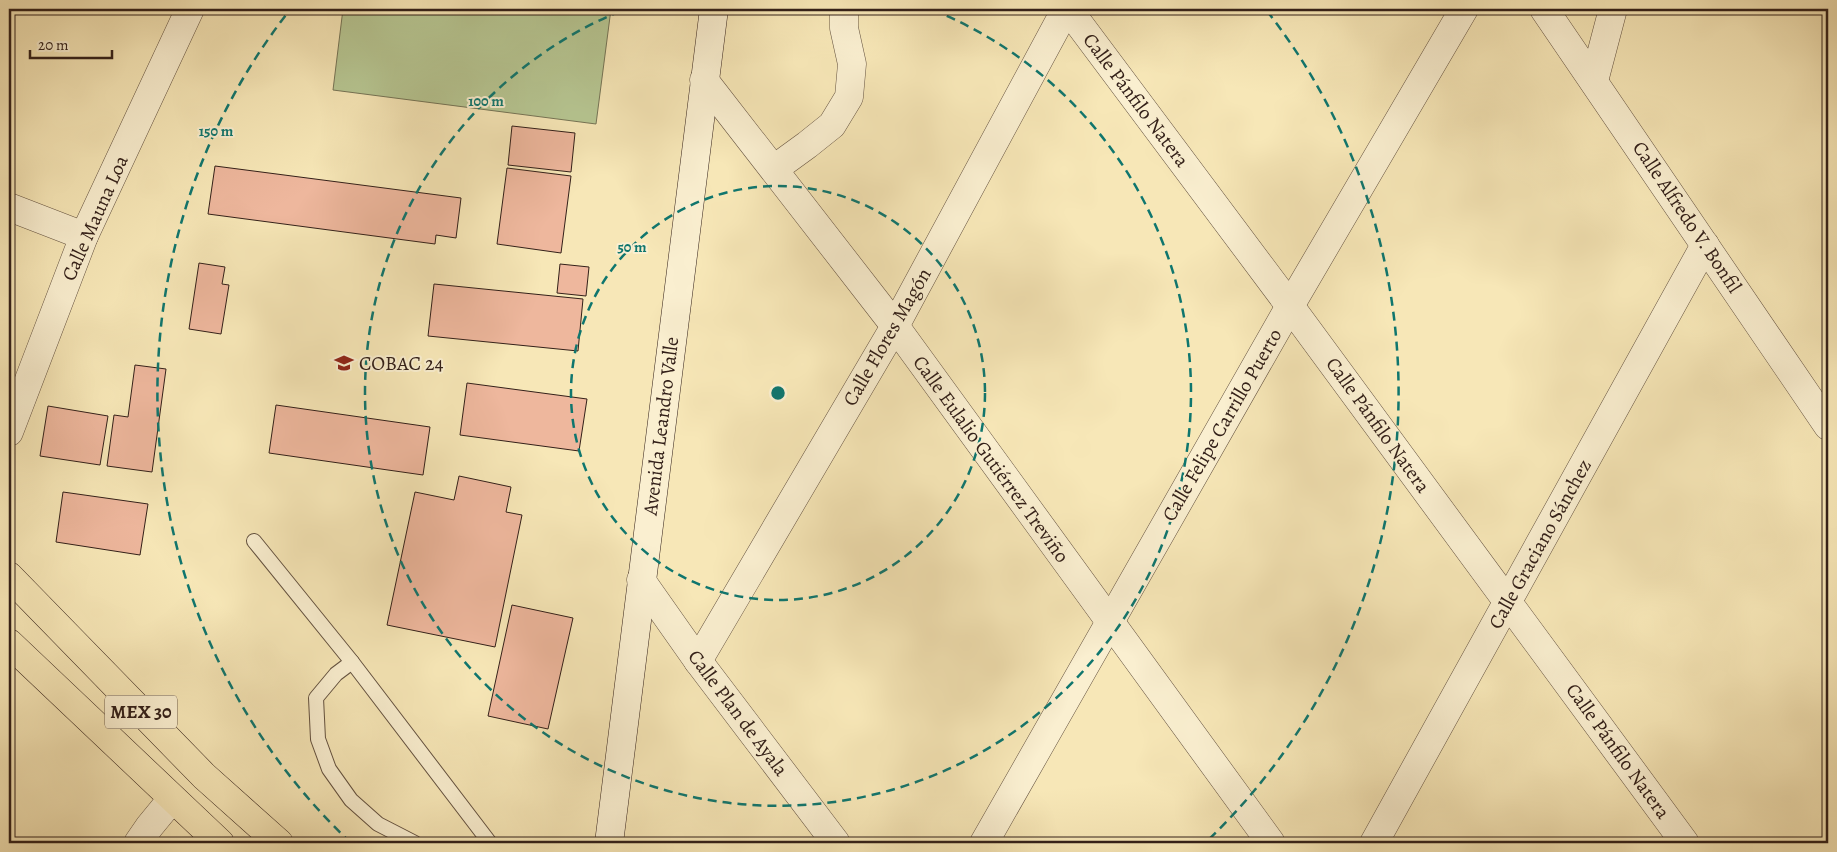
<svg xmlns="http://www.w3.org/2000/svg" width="1837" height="852" font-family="Alegreya,serif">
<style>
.pitch{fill:#b7c793;stroke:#757456}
.building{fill:#eeb79d;stroke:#332019}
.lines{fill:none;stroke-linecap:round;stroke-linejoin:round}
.lane-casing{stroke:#645240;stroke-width:16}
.street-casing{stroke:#645240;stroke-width:29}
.secondary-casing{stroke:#332019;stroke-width:29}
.primary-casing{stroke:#332019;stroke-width:29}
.lane{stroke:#faefd0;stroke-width:14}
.street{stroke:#faefd0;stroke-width:28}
.secondary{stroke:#faefd0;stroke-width:28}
.primary{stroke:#f7e7b7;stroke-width:28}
.ring{fill:none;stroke:#0f766e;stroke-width:2.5;stroke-dasharray:9 6}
.labels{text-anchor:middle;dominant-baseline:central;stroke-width:4;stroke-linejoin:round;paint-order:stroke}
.shield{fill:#faefd0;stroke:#6f5e50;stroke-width:1}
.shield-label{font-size:19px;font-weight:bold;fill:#332019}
.street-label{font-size:20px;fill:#332019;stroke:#faefd0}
.poi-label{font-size:20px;fill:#332019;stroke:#faefd0;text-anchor:start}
.centre{fill:#0f766e;stroke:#faefd0;stroke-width:2.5}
.ring-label{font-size:15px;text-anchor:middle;font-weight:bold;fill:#0f766e;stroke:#faefd0;stroke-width:4;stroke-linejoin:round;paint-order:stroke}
</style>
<rect width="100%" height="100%" fill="#f7e7b7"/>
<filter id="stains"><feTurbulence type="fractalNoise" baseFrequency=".004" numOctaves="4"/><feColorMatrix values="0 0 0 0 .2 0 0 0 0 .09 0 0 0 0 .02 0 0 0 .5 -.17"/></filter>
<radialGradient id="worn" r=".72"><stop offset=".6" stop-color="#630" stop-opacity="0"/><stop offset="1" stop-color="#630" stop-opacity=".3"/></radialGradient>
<polygon class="pitch" points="343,9 611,9 596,124 333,90"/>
<g class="building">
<polygon points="512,126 575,133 571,172 508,165"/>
<polygon points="215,166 461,198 456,238 436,235 435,244 208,214"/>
<polygon points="507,168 571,176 561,253 497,244"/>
<polygon points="199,263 225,267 222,284 229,285 221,334 189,329"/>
<polygon points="560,264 589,267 586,296 557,293"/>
<polygon points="434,284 583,299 578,351 428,336"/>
<polygon points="135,365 166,369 152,472 107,466 114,415 128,417"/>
<polygon points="467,383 587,399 579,451 460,435"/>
<polygon points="276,405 430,427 423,475 269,453"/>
<polygon points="48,406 108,416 100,465 40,456"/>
<polygon points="459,476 511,487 506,512 522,515 495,647 387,625 415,492 454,500"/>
<polygon points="63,492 148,504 140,555 56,542"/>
<polygon points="512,605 573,618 548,729 488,716"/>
</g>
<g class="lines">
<g class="lane-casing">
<g id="lane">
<polyline points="254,541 352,662 490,843"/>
<polyline points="352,662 336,674 316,698 318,739 329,769 351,800 378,824 415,843"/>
</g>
</g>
<g class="street-casing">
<g id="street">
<polyline points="1068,9 1290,306 1685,843"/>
<polyline points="1544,9 1828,426"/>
<polyline points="704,80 895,326 1271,843"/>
<polyline points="1594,81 1613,9"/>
<polyline points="774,169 807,145 832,125 849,97 852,64 844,28 844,9"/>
<polyline points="9,207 84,236"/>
<polyline points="9,432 84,236 190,9"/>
<polyline points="641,580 698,661 836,843"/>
<polyline points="698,661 895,326 1066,9"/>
<polyline points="138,843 149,827 172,799"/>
<polyline points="984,843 1290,306 1464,9"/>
<polyline points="1374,843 1705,245"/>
</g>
</g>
<g class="secondary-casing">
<polyline id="secondary" points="609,843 714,9"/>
</g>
<g class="primary-casing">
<g id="primary">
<polyline points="9,576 204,776 279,843"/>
<polyline points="9,643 220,843"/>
</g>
</g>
<use href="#lane" class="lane"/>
<use href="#street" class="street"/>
<use href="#secondary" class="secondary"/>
<use href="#primary" class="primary"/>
</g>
<g class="ring">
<circle cx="778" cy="393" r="207"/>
<path d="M933 10A413 413 0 1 1 623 10"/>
<path d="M351 843A620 620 0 0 1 289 11M1267 11A620 620 0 0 1 1205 843"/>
</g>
<defs>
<g id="school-bare" transform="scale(1.5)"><path d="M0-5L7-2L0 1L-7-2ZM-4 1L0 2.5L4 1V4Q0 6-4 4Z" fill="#8f2418" stroke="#faefd0" stroke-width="2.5" paint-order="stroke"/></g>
</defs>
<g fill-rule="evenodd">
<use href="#school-bare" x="344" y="363"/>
</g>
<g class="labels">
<rect class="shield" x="105" y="695.5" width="72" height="33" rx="4"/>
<g class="shield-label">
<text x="141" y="712">MEX 30</text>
</g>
<g class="street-label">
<text transform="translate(1136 100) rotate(53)">Calle Pánfilo Natera</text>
<text transform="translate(1687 217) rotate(56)">Calle Alfredo V. Bonfil</text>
<text transform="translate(95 218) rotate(-66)">Calle Mauna Loa</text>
<text transform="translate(887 337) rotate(-60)">Calle Flores Magón</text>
<text transform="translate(1222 425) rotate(-60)">Calle Felipe Carrillo Puerto</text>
<text transform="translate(1378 425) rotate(54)">Calle Pánfilo Natera</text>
<text transform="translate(661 426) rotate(-83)">Avenida Leandro Valle</text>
<text transform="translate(991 459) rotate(54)">Calle Eulalio Gutiérrez Treviño</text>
<text transform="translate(1540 544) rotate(-61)">Calle Graciano Sánchez</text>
<text transform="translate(738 713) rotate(53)">Calle Plan de Ayala</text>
<text transform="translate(1618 751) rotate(54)">Calle Pánfilo Natera</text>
</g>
<g class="poi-label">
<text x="359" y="363">COBAC 24</text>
</g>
</g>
<circle cx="778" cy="393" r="8" class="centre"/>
<g class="ring-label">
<text x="486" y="106">100 m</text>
<text x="216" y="136">150 m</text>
<text x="632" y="252">50 m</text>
</g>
<rect width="1837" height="852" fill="none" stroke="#f7e7b7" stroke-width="30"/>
<rect x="10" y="10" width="1817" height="832" fill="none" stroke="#332019" stroke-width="2.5"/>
<rect x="15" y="15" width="1807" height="822" fill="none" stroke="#332019"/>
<path d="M30 50v8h82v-8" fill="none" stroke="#332019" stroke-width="2.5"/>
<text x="38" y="50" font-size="15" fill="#332019" stroke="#faefd0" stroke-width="4" paint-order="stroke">20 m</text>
<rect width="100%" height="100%" filter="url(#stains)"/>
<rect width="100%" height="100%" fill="url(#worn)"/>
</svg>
